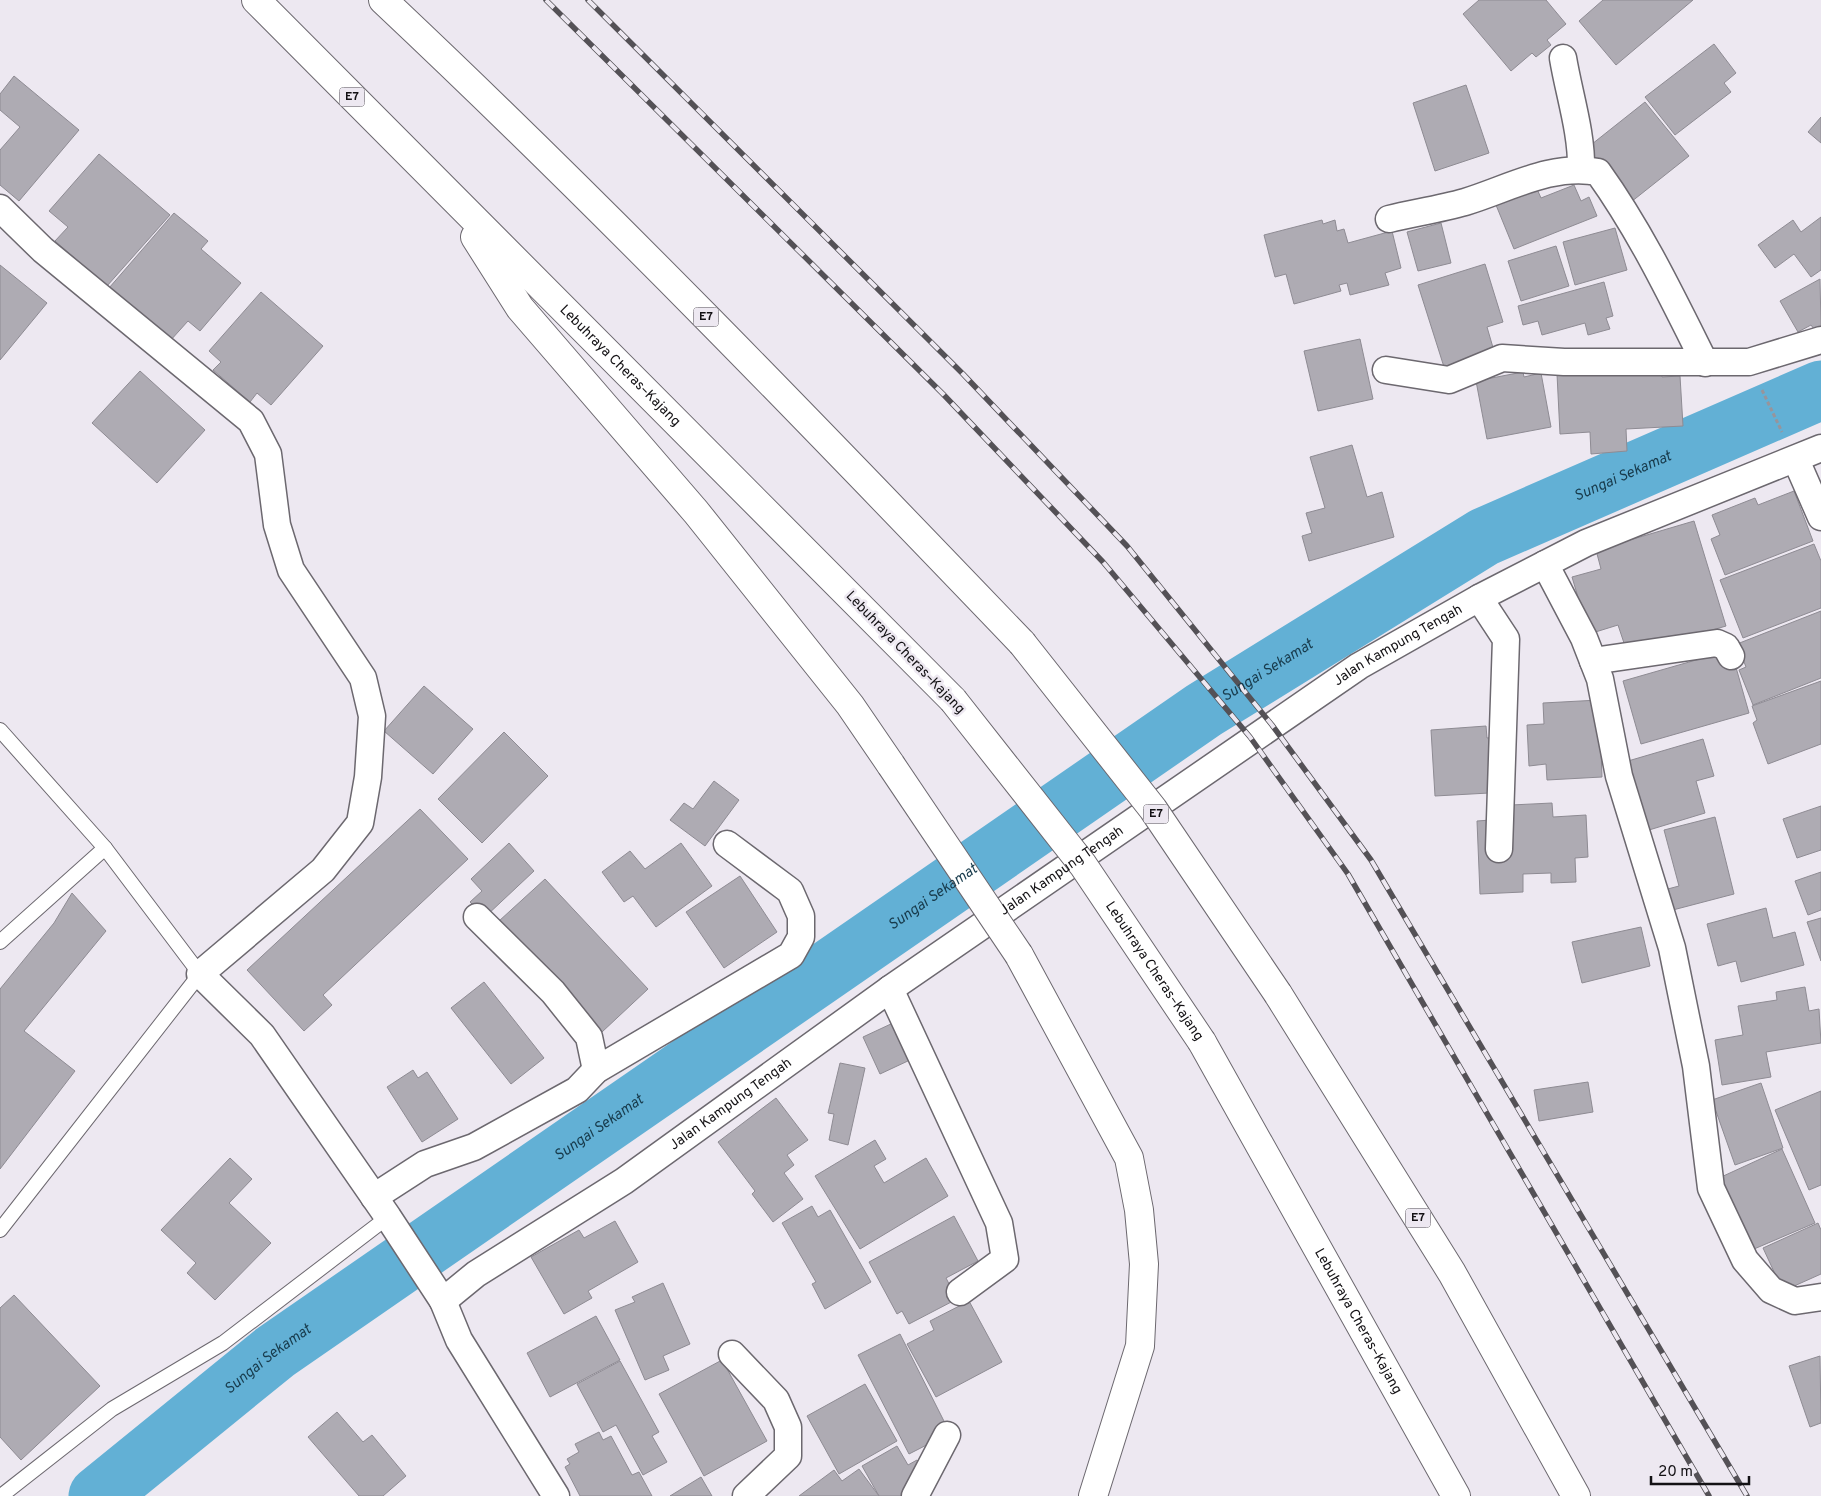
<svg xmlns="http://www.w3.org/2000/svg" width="1821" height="1496" font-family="Overpass,sans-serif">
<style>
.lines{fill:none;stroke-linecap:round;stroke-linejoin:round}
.river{stroke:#62b0d5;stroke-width:59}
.building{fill:#aeabb3;stroke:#8e8b93}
.service-casing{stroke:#6c686f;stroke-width:16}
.minor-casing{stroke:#6c686f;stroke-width:29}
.motorway-casing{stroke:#6c686f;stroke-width:30}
.path{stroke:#98949b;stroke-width:3;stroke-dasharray:4 2.5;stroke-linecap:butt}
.service{stroke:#fff;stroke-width:14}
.minor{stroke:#fff;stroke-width:26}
.motorway{stroke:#fff;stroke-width:28}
.rail-casing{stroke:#545156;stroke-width:5.5}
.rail{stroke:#ede8f1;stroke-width:4;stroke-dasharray:11;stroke-linecap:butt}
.motorway-bridge-casing{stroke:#6c686f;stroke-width:30;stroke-linecap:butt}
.motorway-bridge{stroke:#fff;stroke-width:28}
.labels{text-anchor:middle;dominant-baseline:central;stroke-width:5;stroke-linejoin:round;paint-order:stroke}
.shield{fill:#ede8f1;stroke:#545256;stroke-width:1}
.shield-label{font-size:12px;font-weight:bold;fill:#131114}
.street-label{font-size:14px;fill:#131114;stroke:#ede8f1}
.water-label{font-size:15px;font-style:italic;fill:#183b4c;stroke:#ede8f1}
</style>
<rect width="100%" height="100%" fill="#ede8f1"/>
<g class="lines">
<path class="river" id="s1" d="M98 1496 275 1352 1204 710 1484 537 1821 390"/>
</g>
<g class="building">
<polygon points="1479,0 1546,0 1566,24 1547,40 1551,45 1536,57 1532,53 1511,71 1463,14"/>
<polygon points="1603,0 1693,0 1616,65 1579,21"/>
<polygon points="1714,44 1736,73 1724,83 1731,92 1675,135 1645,97"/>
<polygon points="14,76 79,130 19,201 0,185 0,150 20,127 0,110 0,94"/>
<polygon points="1466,85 1489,153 1435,171 1413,103"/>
<polygon points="1645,102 1689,156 1631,202 1587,148"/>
<polygon points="1821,117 1821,143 1808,132"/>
<polygon points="99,154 170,215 107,286 55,241 68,227 49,211"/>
<polygon points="1574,185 1581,201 1589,197 1597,216 1514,249 1496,205 1537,189 1541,198"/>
<polygon points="174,213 208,241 201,249 241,283 200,331 188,321 170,341 109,288"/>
<polygon points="1821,217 1821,270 1811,277 1794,254 1775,268 1758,245 1793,220 1801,232"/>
<polygon points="1322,220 1323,224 1335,220 1337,231 1344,229 1348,243 1392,231 1401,268 1385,273 1389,285 1350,295 1347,283 1339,285 1341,291 1294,304 1286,274 1275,277 1264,235"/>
<polygon points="1441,223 1451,263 1418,271 1407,232"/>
<polygon points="1615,228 1627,270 1575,285 1563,242"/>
<polygon points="1556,246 1569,286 1521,301 1508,261"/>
<polygon points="1485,264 1503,322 1487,327 1494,351 1444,367 1418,285"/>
<polygon points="0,265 47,303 0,360"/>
<polygon points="1820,279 1821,326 1814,329 1811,325 1798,332 1780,301"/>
<polygon points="1604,282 1613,316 1606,318 1610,329 1588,335 1585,323 1542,335 1538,321 1523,325 1518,306"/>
<polygon points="261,292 323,346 271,405 257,393 250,402 213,370 221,362 209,351"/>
<polygon points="1360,339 1373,399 1318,411 1304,351"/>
<polygon points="1662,368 1662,377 1680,376 1683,426 1626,429 1627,451 1591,454 1590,432 1560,434 1557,374"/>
<polygon points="140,371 205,430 157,483 92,423"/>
<polygon points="1523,372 1524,377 1541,373 1551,427 1487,439 1476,381"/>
<polygon points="1352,445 1367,497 1382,492 1394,537 1309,561 1302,536 1312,533 1306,513 1325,508 1310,457"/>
<polygon points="1794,491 1813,541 1725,575 1711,539 1720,535 1712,515 1755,498 1758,505"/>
<polygon points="1694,521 1726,626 1628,655 1618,625 1589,634 1572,577 1601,569 1596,550"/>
<polygon points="1814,544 1821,561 1821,608 1743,638 1720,580"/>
<polygon points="1821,611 1821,678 1753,705 1739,670 1746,667 1737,644"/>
<polygon points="1731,650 1749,713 1641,744 1623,681"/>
<polygon points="1821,681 1821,744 1768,764 1753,723 1757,720 1752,706"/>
<polygon points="424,686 473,729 433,774 384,731"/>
<polygon points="1599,700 1602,777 1547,780 1546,764 1529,766 1527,725 1544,724 1543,703"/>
<polygon points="1486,726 1487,738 1497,737 1489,793 1435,796 1431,730"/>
<polygon points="504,732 548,776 482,843 438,799"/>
<polygon points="1703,739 1714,776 1696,781 1705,813 1649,830 1628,761"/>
<polygon points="714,781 739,800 705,846 670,820 684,803 693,809"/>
<polygon points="1552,803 1553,817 1586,815 1588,857 1575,858 1576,882 1551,883 1551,873 1523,874 1523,892 1480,894 1477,821 1491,820 1491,806"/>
<polygon points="1821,806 1821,850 1797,858 1783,819"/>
<polygon points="420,809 468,859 323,995 332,1005 304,1031 247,970"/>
<polygon points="1715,817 1734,894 1669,911 1664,890 1679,886 1664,830"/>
<polygon points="509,843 534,871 485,917 470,902 482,891 471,879"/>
<polygon points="681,843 712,886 656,927 633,896 624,902 602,872 630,851 645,869"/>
<polygon points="1821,872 1821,910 1808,915 1795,881"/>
<polygon points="740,876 777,932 724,968 686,912"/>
<polygon points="545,879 648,989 602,1032 499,921"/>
<polygon points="72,893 106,931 24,1031 75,1071 0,1169 0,989 54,923"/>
<polygon points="1766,908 1773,938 1795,932 1804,965 1741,982 1736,961 1718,966 1707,924"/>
<polygon points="1821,918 1821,961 1807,922"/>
<polygon points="1641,927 1650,966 1582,983 1572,942"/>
<polygon points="484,982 544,1058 511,1084 451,1008"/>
<polygon points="1805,987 1809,1011 1819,1009 1821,1043 1766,1052 1771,1077 1722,1085 1715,1040 1743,1035 1738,1006 1777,1000 1776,992"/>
<polygon points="893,1023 910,1060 880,1074 863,1037"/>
<polygon points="840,1063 865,1068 848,1145 829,1140 834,1114 828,1113"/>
<polygon points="413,1070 418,1078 427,1072 458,1119 422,1142 387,1087"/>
<polygon points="1588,1082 1593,1112 1539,1121 1534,1090"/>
<polygon points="1761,1083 1783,1148 1735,1165 1712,1100"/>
<polygon points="1821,1091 1821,1185 1809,1190 1775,1110"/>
<polygon points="776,1098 808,1140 787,1155 794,1165 784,1173 803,1199 773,1222 752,1194 755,1191 718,1142"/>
<polygon points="875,1140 886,1159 874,1166 884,1183 926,1158 948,1196 860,1249 815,1176"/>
<polygon points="1782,1149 1815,1223 1747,1252 1719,1178"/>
<polygon points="230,1158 252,1179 229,1203 271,1243 215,1300 187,1273 196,1263 161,1230"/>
<polygon points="812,1206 818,1217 830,1210 871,1282 825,1309 812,1284 816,1282 782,1223"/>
<polygon points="954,1216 978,1261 946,1278 957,1299 909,1324 902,1311 897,1314 869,1262"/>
<polygon points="615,1221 638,1262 588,1291 592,1298 564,1314 531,1257 579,1230 584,1238"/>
<polygon points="1818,1223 1821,1230 1821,1274 1783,1291 1763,1248"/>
<polygon points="663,1283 690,1344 663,1356 669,1370 645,1380 615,1310 635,1302 632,1297"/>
<polygon points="14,1295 100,1386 21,1460 0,1437 0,1308"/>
<polygon points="969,1301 1002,1362 936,1397 907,1344 934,1330 930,1321"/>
<polygon points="596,1316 620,1360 550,1397 527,1353"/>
<polygon points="900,1334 950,1433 909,1454 858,1355"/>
<polygon points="1820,1356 1821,1423 1810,1427 1789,1366"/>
<polygon points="722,1360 767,1441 704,1476 659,1394"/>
<polygon points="620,1361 659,1432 652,1436 667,1462 643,1475 616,1425 603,1432 577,1384"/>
<polygon points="865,1384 897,1441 839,1474 807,1416"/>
<polygon points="337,1412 363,1442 372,1435 406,1476 383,1496 359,1496 308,1437"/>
<polygon points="599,1432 603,1440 611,1436 632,1475 639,1472 652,1496 580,1496 565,1467 570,1464 567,1459 579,1452 575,1444"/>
<polygon points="897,1446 908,1465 917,1460 930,1481 902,1496 879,1496 862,1466"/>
<polygon points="859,1469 879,1496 799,1496 834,1470 842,1481"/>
<polygon points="701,1477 712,1496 670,1496"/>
</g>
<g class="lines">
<g class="service-casing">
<g id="service">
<polyline points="0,730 105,848 200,974 0,1230"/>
<polyline points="0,942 105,848"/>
<polyline points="1,1496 112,1409 223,1343 388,1217"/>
</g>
</g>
<g class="minor-casing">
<g id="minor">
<path d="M1563 58C1569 94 1582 133 1581 169"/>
<polyline points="0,208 43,250 251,421 268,454 277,525 291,570 363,678 372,716 368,777 360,823 323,870 200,974 262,1035 388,1217 443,1301 459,1340 556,1496"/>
<path d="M1389 219C1414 213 1440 209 1465 202 1508 189 1552 163 1598 172 1641 232 1672 297 1705 363"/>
<polyline points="1386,370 1449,380 1502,358 1564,362 1749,362 1821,340"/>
<polyline points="1796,460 1821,517"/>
<polyline points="1545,564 1584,638 1600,679 1619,776 1672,948 1696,1066 1711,1188 1745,1260 1771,1290 1795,1301 1821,1297"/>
<polyline points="1479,598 1506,639 1499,849"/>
<polyline points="1593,661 1717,643 1726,647 1731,656"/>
<polyline points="477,917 553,992 589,1037 596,1070"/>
<polyline points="890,989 999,1223 1005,1259 960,1292"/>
<polyline points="374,1197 425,1164 474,1147 577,1090 596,1070 791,955 801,937 801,916 790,891 727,844"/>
<path id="s2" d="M443 1301 476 1274 624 1181 890 989 1359 666 1479 598 1586 543 1821 448"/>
<polyline points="732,1354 776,1400 788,1427 788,1456 746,1496"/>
<polyline points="915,1496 947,1435"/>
</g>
</g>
<g class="motorway-casing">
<g id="motorway">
<path id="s3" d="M256 0 953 700"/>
<path d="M383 0C603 207 813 425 1022 643"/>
<polyline points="475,237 520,308 696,512 850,705 891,765"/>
<polyline points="1019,955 1129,1158 1139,1210 1144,1264 1140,1346 1093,1496"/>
<polyline points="1278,994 1452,1273 1576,1496"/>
<path id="s4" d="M1202 1042 1456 1496"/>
</g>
</g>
<polyline class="path" points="1762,390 1782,432"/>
<use href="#service" class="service"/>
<use href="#minor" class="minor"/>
<use href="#motorway" class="motorway"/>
<g class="rail-casing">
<g id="rail">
<polyline points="546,0 943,394 1103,562 1250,737 1348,874 1709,1496"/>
<polyline points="588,0 963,374 1127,546 1272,725 1371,860 1747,1496"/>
</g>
</g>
<use href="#rail" class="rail"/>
<g class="motorway-bridge-casing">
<g id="motorway-bridge">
<polyline points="1022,643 1153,809 1278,994"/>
<path id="s5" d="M953 700 1083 865 1202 1042"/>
<polyline points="891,765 1019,955"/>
</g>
</g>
<use href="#motorway-bridge" class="motorway-bridge"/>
</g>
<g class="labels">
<g class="shield">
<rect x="339.5" y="87.5" width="25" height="19" rx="4"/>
<rect x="693.5" y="307.5" width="25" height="19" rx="4"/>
<rect x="1143.5" y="804.5" width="25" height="19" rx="4"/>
<rect x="1405.5" y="1208.5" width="25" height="19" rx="4"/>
</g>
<g class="shield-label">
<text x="352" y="97">E7</text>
<text x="706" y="317">E7</text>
<text x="1156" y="814">E7</text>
<text x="1418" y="1218">E7</text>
</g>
<g class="street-label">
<text stroke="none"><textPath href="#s3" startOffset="516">Lebuhraya Cheras–Kajang</textPath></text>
<text stroke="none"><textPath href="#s2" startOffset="1159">Jalan Kampung Tengah</textPath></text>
<text transform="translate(905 653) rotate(46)">Lebuhraya Cheras–Kajang</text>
<text stroke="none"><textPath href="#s2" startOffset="754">Jalan Kampung Tengah</textPath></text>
<text stroke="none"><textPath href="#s5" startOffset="338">Lebuhraya Cheras–Kajang</textPath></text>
<text stroke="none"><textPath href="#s2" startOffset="349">Jalan Kampung Tengah</textPath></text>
<text stroke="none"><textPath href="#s4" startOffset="320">Lebuhraya Cheras–Kajang</textPath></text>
</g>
<g class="water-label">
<text stroke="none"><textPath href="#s1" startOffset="1838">Sungai Sekamat</textPath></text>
<text stroke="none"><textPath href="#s1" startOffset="1432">Sungai Sekamat</textPath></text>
<text stroke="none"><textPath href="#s1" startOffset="1028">Sungai Sekamat</textPath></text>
<text stroke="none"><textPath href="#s1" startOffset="622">Sungai Sekamat</textPath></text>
<text stroke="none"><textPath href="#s1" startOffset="218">Sungai Sekamat</textPath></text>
</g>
</g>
<path d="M1651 1476v8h98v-8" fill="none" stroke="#131114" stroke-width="2.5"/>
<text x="1658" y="1476" font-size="15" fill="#131114" stroke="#ede8f1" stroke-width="4" paint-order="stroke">20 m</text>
</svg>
